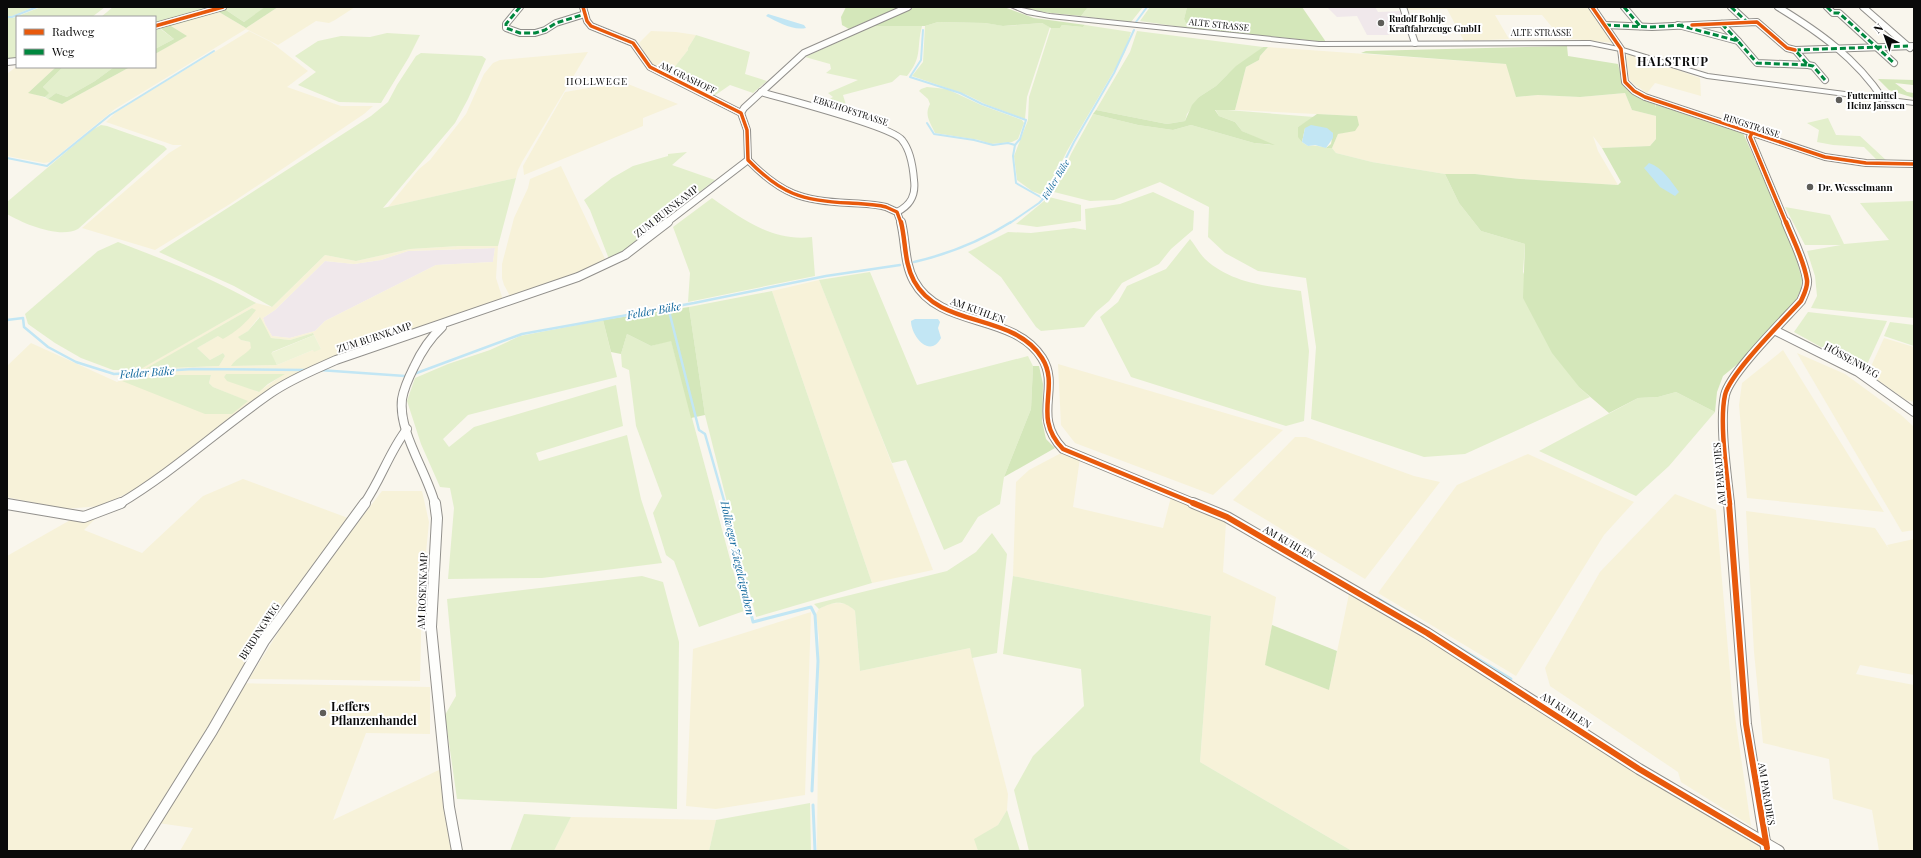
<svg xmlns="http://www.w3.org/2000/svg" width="1921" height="858" font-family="'Playfair Display',serif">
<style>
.industrial{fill:#f0e8eb}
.farmland{fill:#f7f2d9;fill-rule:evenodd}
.green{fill:#e3efcc}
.forest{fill:#d4e7ba}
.pitch{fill:#edf3d6}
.water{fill:#c2e6f4}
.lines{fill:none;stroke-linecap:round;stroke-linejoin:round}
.stream-far2{stroke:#c2e6f4;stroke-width:2}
.stream-far1{stroke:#c2e6f4;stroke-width:2.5}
.stream{stroke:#c2e6f4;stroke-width:3}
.minor-far2-casing{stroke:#92908c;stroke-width:8}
.minor-far1-casing{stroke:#92908c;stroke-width:10}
.minor-casing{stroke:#92908c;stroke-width:12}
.tertiary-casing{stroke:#92908c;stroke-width:2}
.minor-far2{stroke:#fefefc;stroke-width:6}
.minor-far1{stroke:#fefefc;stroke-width:8}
.minor{stroke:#fefefc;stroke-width:10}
.tertiary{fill:#fefefc;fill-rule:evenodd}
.quiet{stroke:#00873e;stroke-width:3;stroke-dasharray:6 3;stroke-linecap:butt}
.cycleway-far2-casing{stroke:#fff;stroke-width:5.5}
.cycleway-far1-casing{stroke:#fff;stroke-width:7}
.cycleway-casing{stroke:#fff;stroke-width:8}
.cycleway-far2{stroke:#e8590c;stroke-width:3.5}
.cycleway-far1{stroke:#e8590c;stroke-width:4.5}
.cycleway{stroke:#e8590c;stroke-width:6}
.poi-dot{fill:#5e5d59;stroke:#fff;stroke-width:1.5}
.labels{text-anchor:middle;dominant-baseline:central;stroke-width:4;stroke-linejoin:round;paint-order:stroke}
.far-poi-label{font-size:9px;font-weight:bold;fill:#0a0a0a;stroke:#fff;text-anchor:start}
.far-street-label{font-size:9px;fill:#0a0a0a;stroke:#fff}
.far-water-label{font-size:9px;font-style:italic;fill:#12689d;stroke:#fff}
.far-quarter-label{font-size:10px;letter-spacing:1px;fill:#0a0a0a;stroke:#fff}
.poi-label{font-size:10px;font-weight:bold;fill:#0a0a0a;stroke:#fff;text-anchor:start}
.street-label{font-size:10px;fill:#0a0a0a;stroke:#fff}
.water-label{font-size:11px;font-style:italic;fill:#12689d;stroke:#fff}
.far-district-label{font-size:12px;font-weight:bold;letter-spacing:1px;fill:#0a0a0a;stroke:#fff}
.near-poi-label{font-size:12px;font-weight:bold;fill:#0a0a0a;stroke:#fff;text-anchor:start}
</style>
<rect width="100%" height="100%" fill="#f9f6ed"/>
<g class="industrial">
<polygon points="1327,7 1375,7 1378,12 1402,11 1406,31 1393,31 1388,33 1389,35 1367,35 1357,16 1337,17"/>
<polygon points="495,248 493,262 436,265 325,321 315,331 290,338 272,336 265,324 263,318 275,310 325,261 354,264 381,260 408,251"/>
</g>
<g class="farmland">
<polygon points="278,7 355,7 335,20 329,23 316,21 278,45 246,29 115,109 50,162 44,163 7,156 7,74 17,66 56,67 29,92 62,104 130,67 155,67 155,54 186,36 171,26 219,12 246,28"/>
<polygon points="1406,7 1589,7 1615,43 1561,38 1542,15 1495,15 1509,39 1464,41 1447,9 1407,10"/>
<polygon points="249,31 271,42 308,71 287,87 341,106 373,106 364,114 230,204 155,250 82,228 169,153 182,145 173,145 106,122 115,113 142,96"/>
<polygon points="651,31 676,32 696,35 688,48 688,50 669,74 651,64 639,43"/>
<polygon points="1268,47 1507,64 1516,97 1538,95 1580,97 1625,93 1632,110 1656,116 1656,139 1650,146 1602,148 1593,136 1598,151 1618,185 1520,179 1475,174 1445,174 1372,162 1336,153 1332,148 1338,134 1355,130 1357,116 1235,110 1246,67 1259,60 1260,56"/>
<polygon points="588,52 522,162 518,170 516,178 388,207 419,169 430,160 466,114 484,74 493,63 500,60"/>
<polygon points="1630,53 1700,78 1701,96 1655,83 1647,93 1634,84 1629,79 1626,59 1627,55"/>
<polygon points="623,82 678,104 643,118 643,126 524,175 523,166 565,92"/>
<polygon points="561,166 606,261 513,298 510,296 504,285 502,278 502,264 514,218 528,188 530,179"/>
<path d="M459 246H498L496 278 503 300 338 357 297 374 252 401 170 468 136 489 101 506 64 509 7 497V366L31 343 117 382 256 303 272 307 325 255 356 261 410 249ZM495 248 493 262 436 265 325 321 315 331 290 338 272 336 265 324 263 318 275 310 325 261 354 264 381 260 408 251ZM252 308 255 310 218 336 197 348 210 360 223 353 225 356 219 366 146 369ZM259 317 271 338 290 340 313 333 321 349 313 350 277 365 232 366 235 361 246 354 252 348 250 342 241 340 239 337 248 331ZM226 374H284L258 392 224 377ZM174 375H211L209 383 213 387 247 401 123 381Z"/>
<polygon points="819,280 864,392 933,570 872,583 772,291"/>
<polygon points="1884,338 1914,347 1914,402 1906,400 1868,373"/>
<polygon points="1783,350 1884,512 1747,498 1739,405 1742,383"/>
<polygon points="1797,353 1845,374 1901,415 1914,427 1914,530 1902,532"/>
<polygon points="1058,364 1283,430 1213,495 1075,443 1061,425"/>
<polygon points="1295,437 1306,437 1414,476 1440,482 1365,579 1233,500"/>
<polygon points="1063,452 1080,458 1073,507 1163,528 1171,497 1226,522 1223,572 1276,597 1266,665 1329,690 1349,594 1517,694 1632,770 1759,845 1760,851 1352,851 1200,762 1211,616 1013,576 1016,482 1029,470"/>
<polygon points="1528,454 1634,502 1604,535 1516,676 1378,593 1457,485"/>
<polygon points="243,479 348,518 280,609 235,683 430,687 430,734 366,733 333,820 441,769 453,851 180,851 193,828 158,823 150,823 131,851 7,851 7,556 72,519 96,518 84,530 142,553 203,496"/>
<polygon points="382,491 422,491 429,522 422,593 420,681 249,679 297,602"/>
<polygon points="1675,494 1716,510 1732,696 1751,826 1681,782 1678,772 1550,686 1545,668 1600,572"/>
<polygon points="1746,511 1875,528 1889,549 1887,545 1914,539 1914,675 1860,665 1856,674 1914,685 1914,851 1879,851 1872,810 1833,799 1829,759 1763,743 1754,652"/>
<polygon points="838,603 848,604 855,611 860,671 970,648 1008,794 1007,810 998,825 975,839 978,851 817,851 819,637 816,614 819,609 828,604"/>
<polygon points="811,612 805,795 716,809 686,806 693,649"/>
<polygon points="571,817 716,820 709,851 554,851"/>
</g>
<g class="green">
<polygon points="7,7 34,7 12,16 7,16"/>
<polygon points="41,7 105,7 92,17 17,17 17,60 7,61 7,18 13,18"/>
<polygon points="113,7 211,7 155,23 155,17 101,17"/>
<polygon points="227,7 266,7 244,22 226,10"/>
<polygon points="1088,7 1143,7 1131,22 1081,16"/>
<polygon points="1150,7 1187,7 1184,19 1188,28 1140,21"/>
<polygon points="938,22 985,23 1004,26 1042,23 1050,27 1027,97 1025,119 985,104 967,95 912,76 923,62 925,26"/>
<polygon points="1062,25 1083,27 1085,25 1131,32 1125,52 1067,151 1045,196 1032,191 1017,180 1014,156 1028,120 1029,97 1051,28 1060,28"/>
<path d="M873 26H922C916 49 923 56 907 76L900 75 892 82 843 95 846 105 837 112 817 106 833 97 828 93 858 80 826 73 831 69 830 64 805 57Z"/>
<polygon points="158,27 174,39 155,49 155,28"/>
<polygon points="1137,31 1263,47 1227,75 1216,86 1199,97 1187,114 1185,121 1167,124 1096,110 1130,52"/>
<polygon points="387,33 420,35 409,57 381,103 339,102 298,85 316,72 295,56 318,41 341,36 370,37"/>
<polygon points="696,35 750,52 745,74 767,81 753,93 730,85 714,96 669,74 688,50 688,48"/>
<polygon points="421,53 482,56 486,59 468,99 455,123 383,208 516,178 498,246 459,246 410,249 356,261 325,255 272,307 234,286 159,252 371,116 388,102 397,85 416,56"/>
<polygon points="63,67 114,67 95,81 67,97 56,93 48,99 45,97 48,93 43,87"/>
<path d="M927 87 947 89 981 105 1022 120 1024 123 1018 139 1012 142 991 144 979 140 935 133C930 122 924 115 930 104L928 99 919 91 921 89Z"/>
<path d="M1215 109 1314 117 1298 127 1302 142 1308 146C1317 144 1323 148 1332 148L1336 153 1372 162 1445 174 1459 203 1481 231 1525 244 1523 272 1580 388 1590 397 1465 454 1424 457 1311 419 1316 347 1306 278 1258 271 1225 253 1208 237 1209 207 1160 182 1114 200 1090 201 1054 192 1071 154 1093 114 1138 125 1173 130 1191 125 1254 143 1272 145 1242 131 1235 122 1219 116Z"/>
<polygon points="1828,118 1836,135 1860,136 1887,161 1878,161 1864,147 1833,145 1817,142 1819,130 1807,123"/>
<path d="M101 125 107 126 164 146 167 149 78 229C60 239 24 224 7 214V202L92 130Z"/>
<polygon points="687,152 672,165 715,180 621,253 609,259 590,210 584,200 612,178 633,166 668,156 668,154"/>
<polygon points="1153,192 1194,211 1193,230 1171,249 1159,264 1122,283 1109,301 1096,312 1084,327 1041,331 1036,327 1001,277 968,252 1008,232 1031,233 1074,228 1086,230 1085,209 1120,204"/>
<polygon points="1049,197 1081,205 1081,221 1037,227 1016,224"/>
<path d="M712 198C742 219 773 242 812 237L815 276 688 302 690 273 673 227Z"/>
<polygon points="1914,201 1914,318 1811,308 1817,296 1815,276 1807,251 1841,245 1805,245 1785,207 1830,215 1844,244 1889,240 1860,203"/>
<path d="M1190 239C1195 245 1199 253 1205 259 1232 284 1268 286 1301 291L1309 351 1304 421 1286 426 1131 377 1100 317 1118 302 1127 286 1166 269Z"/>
<path d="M118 242C165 260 212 278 256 303L139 370H113L81 358 55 343 28 324 25 314 98 251Z"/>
<polygon points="870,272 917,385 1028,356 1033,366 1031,409 1004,477 1000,504 978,517 962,542 944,550 906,460 892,463 819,280"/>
<polygon points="772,291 872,583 756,617 705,415 689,307"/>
<path d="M252 308 256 310C246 323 237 331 223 339L218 336 197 348 210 360 223 353 225 356 219 366 145 369Z"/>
<polygon points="1808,312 1887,321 1864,371 1794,332"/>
<path d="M260 317 271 338 290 340 313 333 314 335 272 352 277 365 231 366C236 358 245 355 251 348L250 342 241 340 238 337 248 331Z"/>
<polygon points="603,320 617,377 468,415 443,439 449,447 474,427 616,385 623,426 536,453 539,461 627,435 641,499 662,563 542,578 448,579 454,508 450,488 440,487 421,444 407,401 415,378 448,364 490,350 520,336"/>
<polygon points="1890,322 1914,325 1914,346 1884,336"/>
<polygon points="627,334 651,346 671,340 744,611 699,627 674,561 666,555 653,513 662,496 636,426 629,370 622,367 621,354"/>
<polygon points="226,374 285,374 268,384 259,392 227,381 224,377"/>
<polygon points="174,375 211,375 209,383 213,387 248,401 232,414 205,414 122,381"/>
<polygon points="1676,392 1715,412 1669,466 1636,496 1539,451 1638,398 1658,397"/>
<path d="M992 533 1007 554 997 653 972 658 970 648 860 671 855 611C843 599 833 602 819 609L814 604 947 571 976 552Z"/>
<polygon points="642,576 663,582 679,642 677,809 457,799 445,715 456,696 447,599"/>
<polygon points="1013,576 1211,616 1200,762 1352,851 1029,851 1014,790 1033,756 1084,706 1081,669 1003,654"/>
<polygon points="810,803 811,851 709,851 716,820"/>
<polygon points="1007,810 1020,851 978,851 974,839 998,825"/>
<polygon points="524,814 571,817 554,851 510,851"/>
</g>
<g class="forest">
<polygon points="211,7 227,7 226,10 244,22 265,7 278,7 246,28 219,12 171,26 187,36 155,54 155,49 174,39 159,27 155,28 155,23"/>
<polygon points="846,7 900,7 849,29 842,25 841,17"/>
<polygon points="911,7 1004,7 1034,18 1093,26 1085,25 1083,27 1062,25 1060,28 1051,28 1042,23 1003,26 985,23 938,22 925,26 873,26 850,36 842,36"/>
<polygon points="1022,7 1088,7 1081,16 1042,12"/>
<polygon points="1187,7 1302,7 1326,42 1188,28 1184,19"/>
<polygon points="1567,46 1568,56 1618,64 1623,84 1655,103 1656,108 1656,104 1743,133 1792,242 1802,280 1801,289 1796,300 1772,329 1740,362 1723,376 1717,392 1715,412 1676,392 1658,397 1638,398 1609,413 1580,388 1552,353 1523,298 1525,244 1481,231 1459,203 1445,174 1475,174 1520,179 1618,185 1621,182 1602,148 1650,146 1656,139 1656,116 1632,110 1625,93 1580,97 1538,95 1516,97 1506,64 1361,53 1366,51"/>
<polygon points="1263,47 1268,47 1260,56 1259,60 1246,67 1235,110 1215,110 1219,116 1235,122 1242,131 1275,145 1254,143 1191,125 1173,130 1138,125 1093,114 1096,110 1167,124 1185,121 1192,105 1199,97 1216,86 1236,66"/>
<polygon points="56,67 63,67 43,87 49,93 45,97 28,93"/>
<polygon points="114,67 130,67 62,104 48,99 56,93 67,97 95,81"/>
<polygon points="1878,79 1914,80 1913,85 1895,83 1907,92 1914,93 1914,98 1889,90"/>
<polygon points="1317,114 1357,116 1359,125 1355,131 1338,134 1332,148 1326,148 1331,144 1333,133 1305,128 1302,142 1298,137 1298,127"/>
<polygon points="689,307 705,415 691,418 671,341 651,346 627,334 621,354 611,352 603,320"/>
<polygon points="1033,366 1039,366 1043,384 1042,421 1046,439 1055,448 1004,477 1031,409"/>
<polygon points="1272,625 1337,651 1329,690 1265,665"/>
</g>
<polygon class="pitch" points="314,335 321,349 314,352 313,350 277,365 271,353"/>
<g class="water">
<path d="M768 14 804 25 806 28C793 31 778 22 766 16Z"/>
<polygon points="1311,125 1327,128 1333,133 1333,138 1326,148 1315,145 1308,146 1302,142 1305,128"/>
<path d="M1649 163C1662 167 1671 181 1679 192L1675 196 1660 187 1644 168Z"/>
<path d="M915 319H938L940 322 938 328 941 338C930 359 911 336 911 321Z"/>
</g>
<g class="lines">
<g class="stream-far2">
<polyline points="7,17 12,17 37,7"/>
<polyline points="1136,22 1147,7"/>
<polyline points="923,30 921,60 910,77 960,93 982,104 1026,120 1020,139 1015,145"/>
<polyline points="927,123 934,134 974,140 993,145 1008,143 1015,145 1013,156 1016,183 1044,199"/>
<polyline points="7,158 47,166 110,115 214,51"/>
<polyline points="1010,223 1039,203 1048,194 1074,142 1114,73 1134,30"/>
</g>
<g class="stream-far1">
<path d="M914 262C949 254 981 241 1011 222"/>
<polyline points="668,307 699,430 705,434 725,504"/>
<polyline points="7,320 23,318 24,327 48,347 76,362 114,374 193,369 307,370"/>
<polyline points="319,370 405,376"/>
<polyline points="414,374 522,334 694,303 826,276 900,265"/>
</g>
<g class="stream">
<polyline points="725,503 753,622 811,607 815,615 818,661 812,791"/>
<polyline points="1377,598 1424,626"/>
<polyline points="1430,630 1511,679"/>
<polyline points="813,805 815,851"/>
</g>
<g class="minor-far2-casing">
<g id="minor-far2">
<polyline points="520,7 506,24 506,28 520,33 535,33 545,30 556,23 585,14"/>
<path d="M583 7 587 21 591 26 633 43 650 67 741 113 747 130 748 160C781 194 802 201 849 203 862 204 874 204 886 207L897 212 901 223"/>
<polyline points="1403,7 1415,43"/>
<polyline points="1592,7 1621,49 1625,82 1634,91 1645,97 1825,157 1866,163 1914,164"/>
<polyline points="1624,7 1640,26"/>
<polyline points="1731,7 1746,21"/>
<path d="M1778 7C1819 32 1856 58 1883 99"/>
<polyline points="1827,7 1833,13 1839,13 1894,63"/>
<polyline points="1863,7 1910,48"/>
<polyline points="1722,24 1738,41"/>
<polyline points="1605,25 1652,27 1757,22 1787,48 1795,50"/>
<polyline points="1678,25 1738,41 1757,63 1808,65 1795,50 1914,46"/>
<polyline points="155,26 223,7"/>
<polyline points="7,62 17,61"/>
<polyline points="1808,65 1813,66 1825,80"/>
<path d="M761 92C784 99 892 126 902 140 911 151 913 167 914 180 916 195 911 205 897 212"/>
<polyline points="741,113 744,108 804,53 908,7"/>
<polyline points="1752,133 1750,137 1786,223"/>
<polyline points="666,223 748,160"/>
</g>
</g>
<g class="minor-far1-casing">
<g id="minor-far1">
<path d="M901 222C906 242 904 263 914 281 940 329 1013 312 1042 358 1061 388 1031 416 1063 449L1196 504"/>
<polyline points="1776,331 1858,372 1914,412"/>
<path d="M119 504C173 472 219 429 271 393 291 379 314 370 336 360L578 277 625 255 668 222"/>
<path d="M364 504C381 480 389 452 407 429"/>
<path d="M435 504C427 472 398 432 402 399 404 387 409 377 414 367 421 352 429 339 442 327"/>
<path d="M1730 504C1727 474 1719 423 1725 395 1730 373 1784 320 1801 301 1804 294 1808 287 1807 280 1804 260 1793 240 1786 222"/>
</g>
</g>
<g class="minor-casing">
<g id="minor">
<polyline points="435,503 437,518 431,627 449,807 457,851"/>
<polyline points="1193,503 1227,517 1427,633 1639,769 1779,851"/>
<polyline points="1729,503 1746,724 1766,848"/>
<polyline points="7,504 84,517 121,503"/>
<polyline points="137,851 212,731 264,641 365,503"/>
</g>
</g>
<g class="tertiary-casing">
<path id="tertiary" d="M1011 7C1023 7 1037 12 1050 14L1319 42 1590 41 1623 48 1708 74 1914 101V105L1707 78 1620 51 1590 45 1319 46 1050 18 1027 14Z"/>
</g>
<use href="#minor-far2" class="minor-far2"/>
<use href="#minor-far1" class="minor-far1"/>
<use href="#minor" class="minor"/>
<use href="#tertiary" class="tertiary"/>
<g class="quiet">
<polyline points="520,7 506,24 506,28 520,33 535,33 545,30 556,23 585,14"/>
<polyline points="1624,7 1640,26"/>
<polyline points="1731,7 1746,21"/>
<polyline points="1827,7 1833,13 1839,13 1894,63"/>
<polyline points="1722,24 1738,41"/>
<polyline points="1605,25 1652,27 1683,25"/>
<polyline points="1678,25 1738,41 1757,63 1808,65 1795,50 1908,46"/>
<polyline points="1808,65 1813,66 1825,80"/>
</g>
<g class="cycleway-far2-casing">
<g id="cycleway-far2">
<path d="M583 7 587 21 591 26 633 43 650 67 741 113 747 130 748 160C781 194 802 201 849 203 862 204 874 204 886 207L897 212 901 223"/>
<polyline points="1592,7 1621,49 1625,82 1634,91 1645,97 1825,157 1866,163 1914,164"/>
<polyline points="1692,25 1757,22 1787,48 1795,50"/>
<polyline points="155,26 223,7"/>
<polyline points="1752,133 1750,137 1786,223"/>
</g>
</g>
<g class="cycleway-far1-casing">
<g id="cycleway-far1">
<path d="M901 222C906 242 904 263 914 281 940 329 1013 312 1042 358 1061 388 1031 416 1063 449L1196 504"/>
<path d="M1730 504C1727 474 1719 423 1725 395 1730 373 1784 320 1801 301 1804 294 1808 287 1807 280 1804 260 1793 240 1786 222"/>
</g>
</g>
<g class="cycleway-casing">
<g id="cycleway">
<polyline points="1193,503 1227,517 1427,633 1639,769 1766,844"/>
<polyline points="1729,503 1746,724 1767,848"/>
</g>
</g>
<use href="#cycleway-far2" class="cycleway-far2"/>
<use href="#cycleway-far1" class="cycleway-far1"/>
<use href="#cycleway" class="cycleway"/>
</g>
<g class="poi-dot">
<circle cx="1381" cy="23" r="4"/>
<circle cx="1839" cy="100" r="4"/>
<circle cx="1810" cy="187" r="4"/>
<circle cx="323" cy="713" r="4"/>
</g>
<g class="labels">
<g class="far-poi-label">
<text x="1389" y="18">Rudolf Bohlje<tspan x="1389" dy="10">Kraftfahrzeuge GmbH</tspan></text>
<text x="1847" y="95">Futtermittel<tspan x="1847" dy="10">Heinz Janssen</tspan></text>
</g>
<g class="far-street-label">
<text transform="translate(1219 24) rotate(6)">ALTE STRASSE</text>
<text x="1541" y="32">ALTE STRASSE</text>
<text transform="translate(688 77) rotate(26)">AM GRASHOFF</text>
<text transform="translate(851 110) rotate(18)">EBKEHOFSTRASSE</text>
<text transform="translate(1752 125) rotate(18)">RINGSTRASSE</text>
</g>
<g class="far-water-label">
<text transform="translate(1055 179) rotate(-59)">Felder Bäke</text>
</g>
<g class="far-quarter-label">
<text x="597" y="81">HOLLWEGE</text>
</g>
<g class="poi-label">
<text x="1818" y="187">Dr. Wesselmann</text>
</g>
<g class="street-label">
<text transform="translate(666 211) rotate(-38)">ZUM BURNKAMP</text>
<text transform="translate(978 310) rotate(20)">AM KUHLEN</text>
<text transform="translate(374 337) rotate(-18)">ZUM BURNKAMP</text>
<text transform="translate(1852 360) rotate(29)">HÖSSENWEG</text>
<text transform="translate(1719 474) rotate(-95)">AM PARADIES</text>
<text transform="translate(1289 542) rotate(30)">AM KUHLEN</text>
<text transform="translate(422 591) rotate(-88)">AM ROSENKAMP</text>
<text transform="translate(259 631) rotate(-57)">BERDINGWEG</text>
<text transform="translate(1566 710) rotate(33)">AM KUHLEN</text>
<text transform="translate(1767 794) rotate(81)">AM PARADIES</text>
</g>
<g class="water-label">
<text transform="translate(654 310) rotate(-10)">Felder Bäke</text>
<text transform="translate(147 372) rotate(-4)">Felder Bäke</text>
<text transform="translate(738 558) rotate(77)">Hollweger Ziegeleigraben</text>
</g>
<g class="far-district-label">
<text x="1673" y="61">HALSTRUP</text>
</g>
<g class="near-poi-label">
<text x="331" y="706">Leffers<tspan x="331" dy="14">Pflanzenhandel</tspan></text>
</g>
</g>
<rect width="1921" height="858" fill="none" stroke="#0a0a0a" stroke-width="16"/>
<rect x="16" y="16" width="140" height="52" fill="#ffffff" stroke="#9d9d9d"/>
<rect x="24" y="29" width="20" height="6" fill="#e8590c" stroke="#9d9d9d"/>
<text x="52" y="36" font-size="12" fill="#0a0a0a">Radweg</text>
<rect x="24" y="49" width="20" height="6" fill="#00873e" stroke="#9d9d9d"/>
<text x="52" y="56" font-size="12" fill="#0a0a0a">Weg</text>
<g transform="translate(1885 36) rotate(319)" stroke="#ffffff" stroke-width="3" paint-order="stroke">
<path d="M0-3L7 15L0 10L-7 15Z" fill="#0a0a0a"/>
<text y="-6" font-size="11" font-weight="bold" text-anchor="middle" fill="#0a0a0a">N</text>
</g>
</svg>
